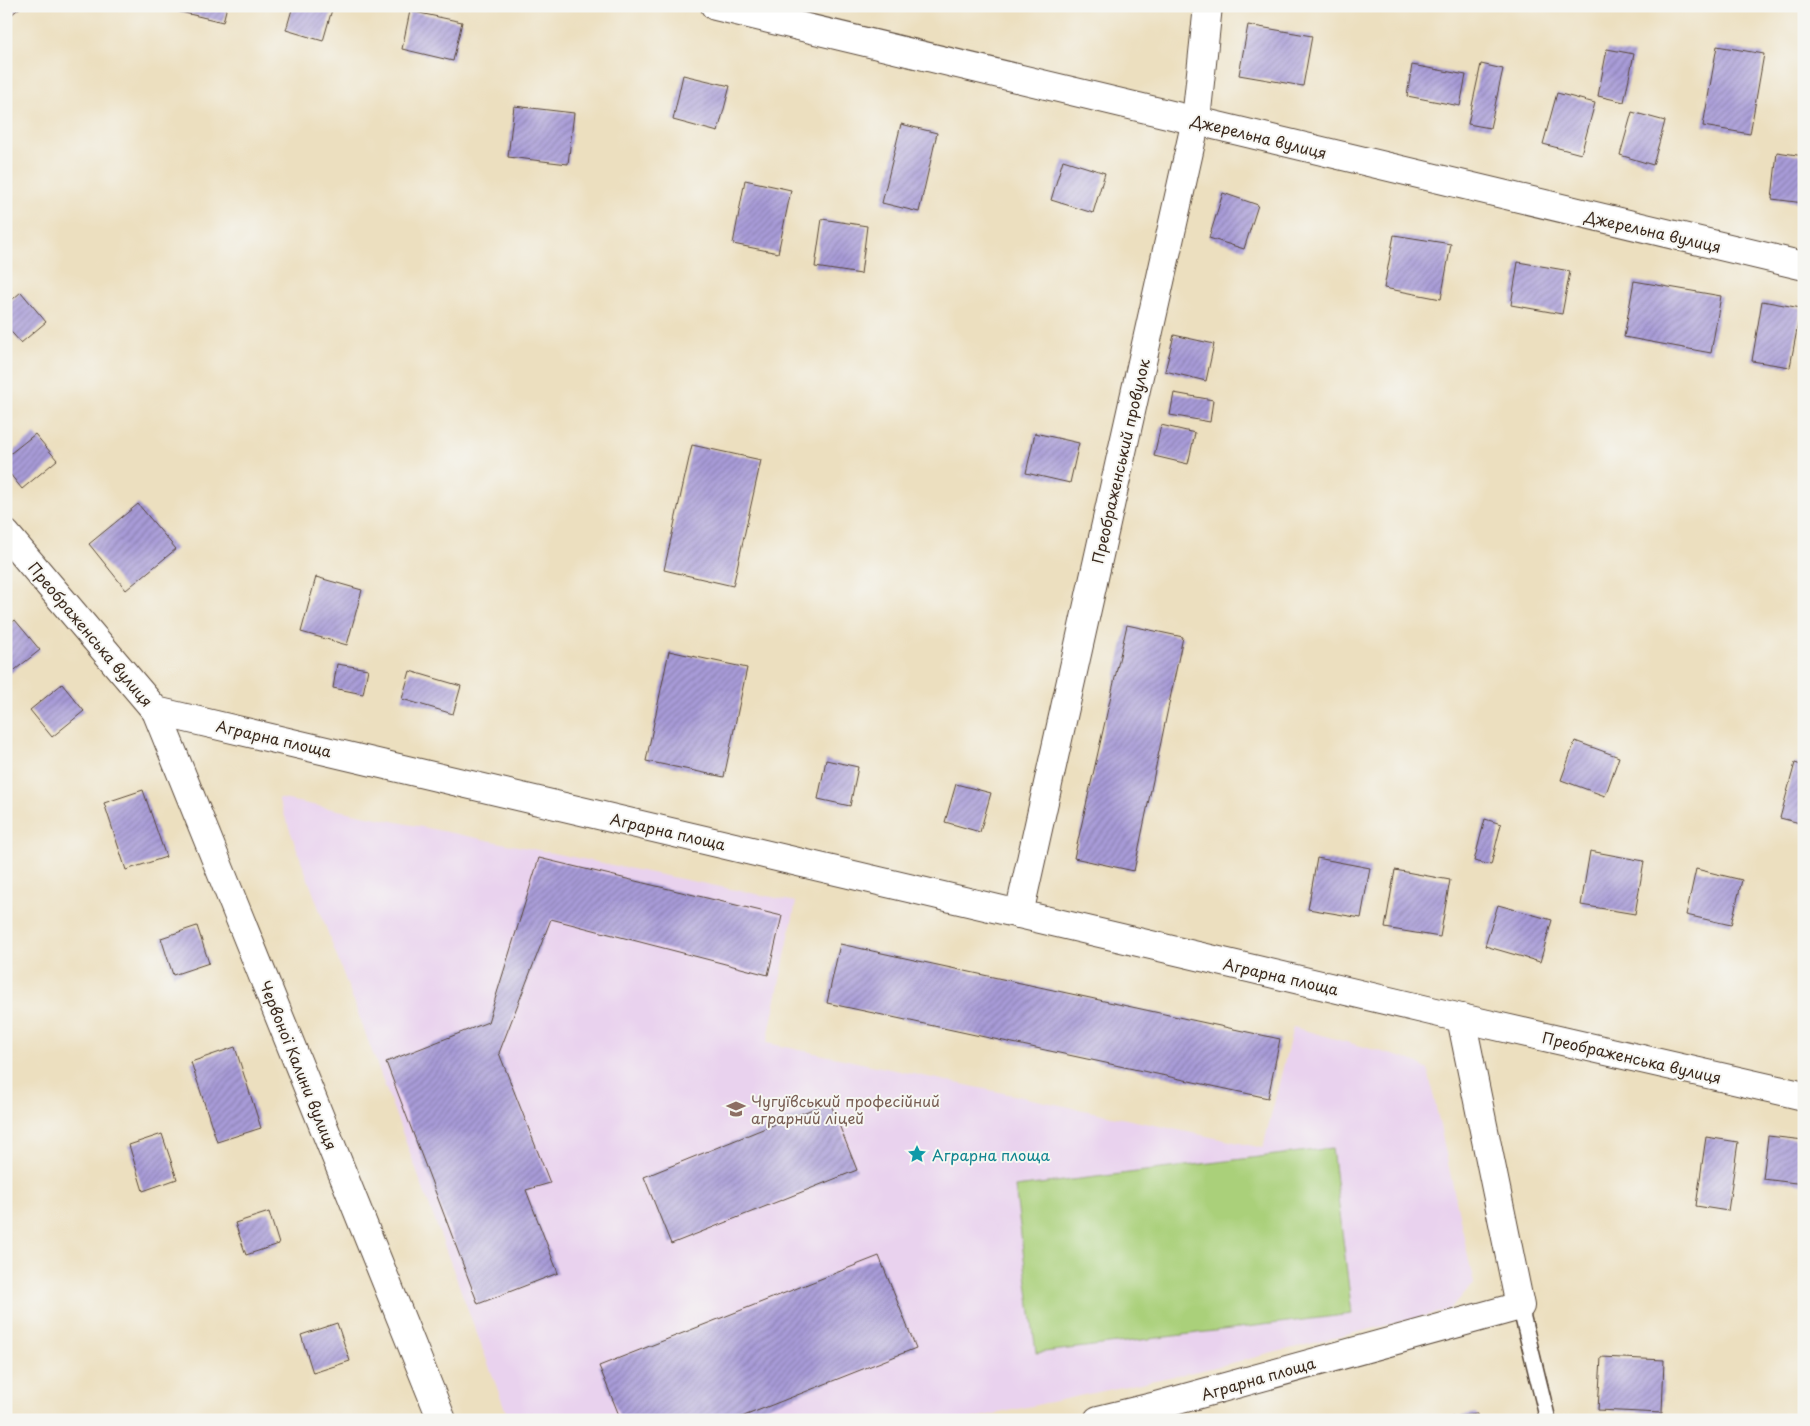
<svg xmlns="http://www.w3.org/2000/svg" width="1810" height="1426" font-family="'Playpen Sans',sans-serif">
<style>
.built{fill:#e9d2ee}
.pitch{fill:#aad07a;stroke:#727d4c}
.building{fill:url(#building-hatch)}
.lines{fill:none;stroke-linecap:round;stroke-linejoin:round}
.service-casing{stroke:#564536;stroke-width:18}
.minor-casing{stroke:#564536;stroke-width:30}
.service{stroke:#fff;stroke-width:15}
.minor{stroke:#fff;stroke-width:28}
.labels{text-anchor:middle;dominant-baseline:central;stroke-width:4;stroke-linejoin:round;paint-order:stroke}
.street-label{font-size:15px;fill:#3b2a1e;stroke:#f6f6f2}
.education-label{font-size:15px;fill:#785e54;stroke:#f6f6f2;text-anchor:start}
.culture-label{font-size:15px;fill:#0d838f;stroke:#f6f6f2;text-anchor:start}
</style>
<defs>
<pattern id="building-hatch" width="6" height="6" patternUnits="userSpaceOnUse" patternTransform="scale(1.25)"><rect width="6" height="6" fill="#a89bd8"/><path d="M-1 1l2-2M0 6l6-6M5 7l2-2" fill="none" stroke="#8a7faf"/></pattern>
</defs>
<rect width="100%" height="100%" fill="#f6f6f2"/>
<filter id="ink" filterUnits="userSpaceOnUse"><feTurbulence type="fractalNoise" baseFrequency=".02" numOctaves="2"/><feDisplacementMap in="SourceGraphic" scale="10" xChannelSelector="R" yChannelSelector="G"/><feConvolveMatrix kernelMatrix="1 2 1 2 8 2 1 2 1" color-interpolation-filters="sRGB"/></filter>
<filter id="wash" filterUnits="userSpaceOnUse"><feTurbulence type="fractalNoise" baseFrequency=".0096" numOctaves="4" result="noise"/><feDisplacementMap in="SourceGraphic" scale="20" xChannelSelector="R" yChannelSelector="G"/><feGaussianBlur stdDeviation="1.12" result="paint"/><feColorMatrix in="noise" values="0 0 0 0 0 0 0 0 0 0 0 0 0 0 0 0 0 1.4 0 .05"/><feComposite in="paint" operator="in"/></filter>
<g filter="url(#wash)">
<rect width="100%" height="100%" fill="#ecdfbf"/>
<polygon class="built" points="278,798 796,902 767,1043 1263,1148 1293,1027 1414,1061 1428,1070 1474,1284 1449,1310 1207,1369 965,1420 509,1420"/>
<polygon class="pitch" points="1332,1148 1352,1314 1036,1353 1015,1187"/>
<g id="blocks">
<g class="building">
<polygon points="6,6 22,6 11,15 6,10"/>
<polygon points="172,6 227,6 223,22 172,10"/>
<polygon points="293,6 333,6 323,41 286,30"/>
<polygon points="410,11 462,22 453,61 402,49"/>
<polygon points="1248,25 1312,36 1303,86 1239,75"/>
<polygon points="1717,46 1764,54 1750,134 1703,126"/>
<polygon points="1607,49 1634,54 1624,102 1598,96"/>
<polygon points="1481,64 1503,69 1490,128 1468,124"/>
<polygon points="1412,65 1466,75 1460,106 1407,96"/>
<polygon points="683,75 730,86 718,132 673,120"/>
<polygon points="1557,93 1595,103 1581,154 1543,144"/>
<polygon points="514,106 574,113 568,164 508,157"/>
<polygon points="1632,112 1665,121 1653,165 1620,155"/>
<polygon points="901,124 937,133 919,212 882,203"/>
<polygon points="1777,152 1804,156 1804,203 1772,199"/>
<polygon points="1063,160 1105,173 1093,213 1051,200"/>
<polygon points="745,180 791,190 778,253 733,244"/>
<polygon points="1223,193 1258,205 1244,249 1209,238"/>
<polygon points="822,219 867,226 861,274 815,267"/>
<polygon points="1394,235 1451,244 1441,299 1384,288"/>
<polygon points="1518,262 1570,271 1562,314 1511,305"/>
<polygon points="1634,281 1721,296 1711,353 1624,337"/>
<polygon points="21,292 46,322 21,343 6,326 6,305"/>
<polygon points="1762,301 1801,308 1790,367 1752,361"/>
<polygon points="1174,335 1214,344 1206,381 1165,371"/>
<polygon points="1174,393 1213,400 1210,422 1170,415"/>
<polygon points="1161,425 1195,433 1188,464 1154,456"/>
<polygon points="1035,433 1079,443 1070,483 1026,473"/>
<polygon points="35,434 57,460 22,489 6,469 6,457"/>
<polygon points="692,445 761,460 733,586 664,570"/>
<polygon points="138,504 176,549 126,590 89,544"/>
<polygon points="316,577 362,590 347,645 301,632"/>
<polygon points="15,620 40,650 11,673 6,667 6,627"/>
<polygon points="1127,625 1183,637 1134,871 1074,858"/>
<polygon points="669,651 747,668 724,777 646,761"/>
<polygon points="337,664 368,669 363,694 333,688"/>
<polygon points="410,671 461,686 453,714 402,699"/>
<polygon points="62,684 84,711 52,737 30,710"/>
<polygon points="1575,741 1619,757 1605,796 1561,780"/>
<polygon points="826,760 858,767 850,806 818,799"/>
<polygon points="1795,763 1804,766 1804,824 1780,818"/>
<polygon points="956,784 991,793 980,832 945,822"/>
<polygon points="143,790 166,857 126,870 104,803"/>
<polygon points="1485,819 1501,824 1491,865 1474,861"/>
<polygon points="1590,851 1644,861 1635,914 1581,905"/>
<polygon points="539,858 782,916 768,975 551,919 499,1053 550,1183 526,1190 558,1273 478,1304 386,1062 488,1022"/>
<polygon points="1317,858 1370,868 1361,918 1308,909"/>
<polygon points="1696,869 1742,880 1731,925 1686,915"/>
<polygon points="1395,870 1450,880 1440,937 1385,928"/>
<polygon points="1498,905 1552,920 1540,962 1485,946"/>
<polygon points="197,926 209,963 173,975 161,938"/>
<polygon points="840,944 1280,1039 1268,1098 827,1003"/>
<polygon points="235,1047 261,1128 217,1142 191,1062"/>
<polygon points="830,1102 857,1170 671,1244 644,1177"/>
<polygon points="162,1134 177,1179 143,1191 129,1145"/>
<polygon points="1768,1136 1804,1140 1804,1184 1763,1179"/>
<polygon points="1706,1137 1738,1142 1728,1211 1696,1206"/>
<polygon points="269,1212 279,1244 246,1255 235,1223"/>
<polygon points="879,1256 916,1348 734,1420 621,1420 599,1366"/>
<polygon points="337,1323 350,1361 313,1373 301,1335"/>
<polygon points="1601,1357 1664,1360 1662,1413 1598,1410"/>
<polygon points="1477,1414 1478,1420 1439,1420 1439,1419"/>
</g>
</g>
</g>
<g filter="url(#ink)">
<use href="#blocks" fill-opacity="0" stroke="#564536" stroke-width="1"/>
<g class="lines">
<g class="service-casing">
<polyline id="service" points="1520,1306 1548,1420"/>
</g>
<g class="minor-casing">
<g id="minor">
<polyline points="715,6 1804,266"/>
<polyline points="6,534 156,711 442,1420"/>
<polyline points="156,711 1461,1018 1804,1096"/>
<polyline points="1019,914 1196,120 1208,6"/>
<polyline points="1098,1420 1156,1406 1520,1306 1461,1018"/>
</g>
</g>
<use href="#service" class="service"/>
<use href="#minor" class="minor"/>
</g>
</g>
<defs>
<g id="school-bare" transform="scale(1.5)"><path d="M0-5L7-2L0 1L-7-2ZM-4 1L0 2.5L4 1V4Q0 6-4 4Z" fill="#8d6e63" stroke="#f6f6f2" stroke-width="2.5" paint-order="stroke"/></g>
<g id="sight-bare" transform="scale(1.5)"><path d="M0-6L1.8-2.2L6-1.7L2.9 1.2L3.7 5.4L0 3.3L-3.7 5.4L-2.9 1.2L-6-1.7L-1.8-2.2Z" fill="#0f9aa8" stroke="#f6f6f2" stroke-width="2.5" paint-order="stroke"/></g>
</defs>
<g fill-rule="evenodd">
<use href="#school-bare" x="736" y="1109"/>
<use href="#sight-bare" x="917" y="1154"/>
</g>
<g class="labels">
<g class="street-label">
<text transform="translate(1259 136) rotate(14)">Джерельна вулиця</text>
<text transform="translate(1653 231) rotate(13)">Джерельна вулиця</text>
<text transform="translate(1120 461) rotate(-77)">Преображенський провулок</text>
<text transform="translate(91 634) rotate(50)">Преображенська вулиця</text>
<text transform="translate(274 738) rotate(13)">Аграрна площа</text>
<text transform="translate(668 831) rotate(13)">Аграрна площа</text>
<text transform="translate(1281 976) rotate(13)">Аграрна площа</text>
<text transform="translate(1632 1057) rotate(13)">Преображенська вулиця</text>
<text transform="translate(299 1065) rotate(68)">Червоної Калини вулиця</text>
<text transform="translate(1258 1378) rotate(-16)">Аграрна площа</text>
</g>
<g class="education-label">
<text x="751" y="1100">Чугуївський професійний<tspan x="751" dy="17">аграрний ліцей</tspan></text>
</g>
<g class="culture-label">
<text x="932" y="1154">Аграрна площа</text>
</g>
</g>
<rect width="1810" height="1426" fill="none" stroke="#f6f6f2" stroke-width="25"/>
</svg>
